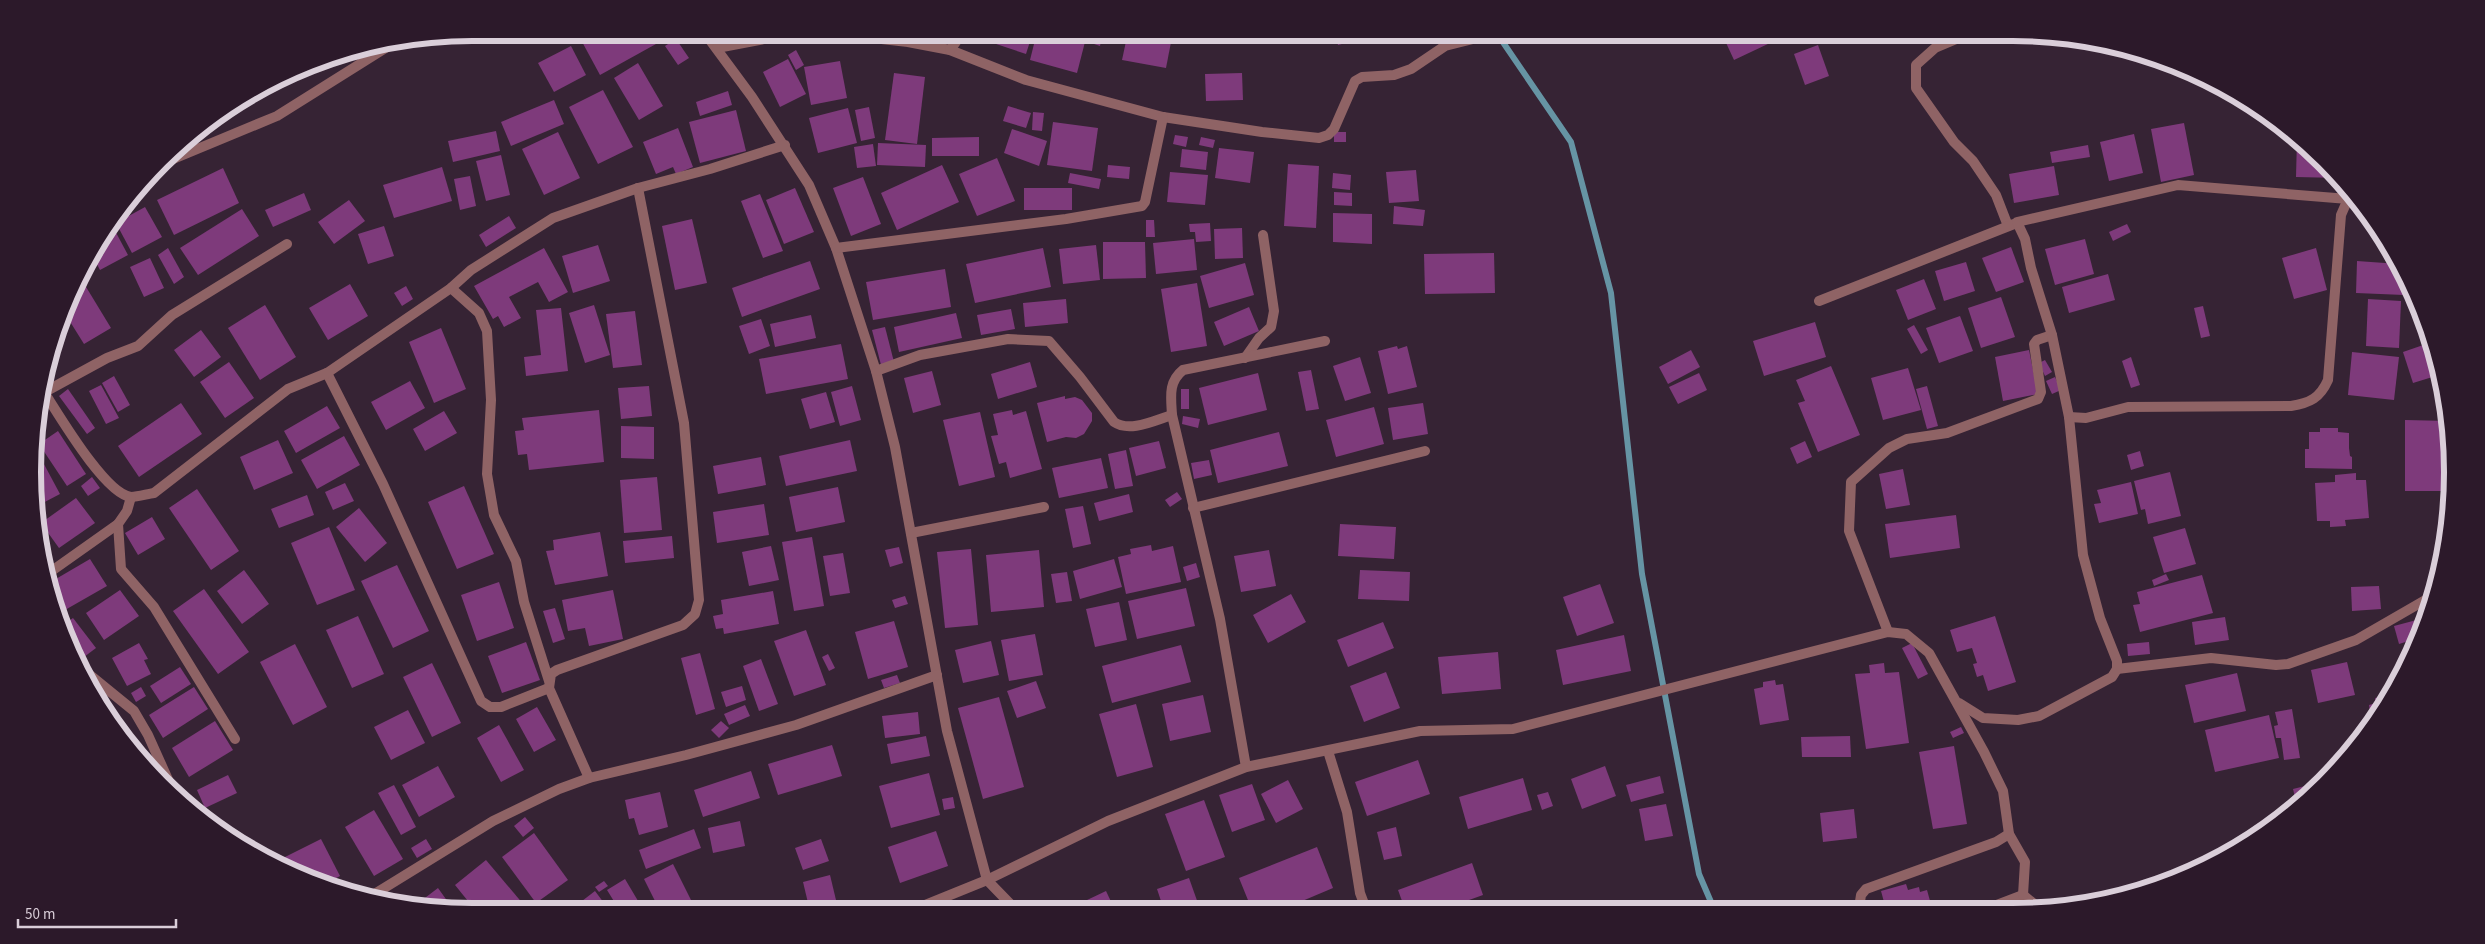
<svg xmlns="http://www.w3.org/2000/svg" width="2485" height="944" font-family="'Source Sans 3',sans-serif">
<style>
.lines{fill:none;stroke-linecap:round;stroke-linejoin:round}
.stream{stroke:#6694a4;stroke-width:6}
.building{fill:#7e3a7b}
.street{stroke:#8f6365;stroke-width:10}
.rim{fill:none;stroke:#daced9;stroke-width:6}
</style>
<rect width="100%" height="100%" fill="#362334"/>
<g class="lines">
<polyline class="stream" points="1496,32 1571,142 1611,293 1642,574 1699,874 1714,909"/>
</g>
<g class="building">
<polygon points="589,32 661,32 665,39 600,75 580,38"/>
<polygon points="976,32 1033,32 1026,54 975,37"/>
<polygon points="1037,32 1065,32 1086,38 1077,73 1030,60"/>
<polygon points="1091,32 1103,32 1100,46 1088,42"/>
<polygon points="1128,32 1150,32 1172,37 1166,68 1122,60"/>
<polygon points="1335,32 1368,32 1369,37 1338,45"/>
<polygon points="1721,32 1765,32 1770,43 1734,60"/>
<polygon points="676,39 689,58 678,65 665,46"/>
<polygon points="1818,45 1829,76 1805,85 1794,54"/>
<polygon points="571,46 586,75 554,92 538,63"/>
<polygon points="796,50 804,65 796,70 788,55"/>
<polygon points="788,59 806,94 780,107 763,72"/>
<polygon points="840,61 847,98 811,105 804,67"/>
<polygon points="638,63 663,106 639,120 614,78"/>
<polygon points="894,73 925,77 917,144 885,140"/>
<polygon points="1242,73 1243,100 1206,101 1205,74"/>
<polygon points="603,90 633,147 598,164 569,107"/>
<polygon points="728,91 732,105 700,116 696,102"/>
<polygon points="554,100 564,124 511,146 501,122"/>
<polygon points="1008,106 1031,113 1026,128 1003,121"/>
<polygon points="869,107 875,138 861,141 855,110"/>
<polygon points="848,108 857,143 818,153 809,118"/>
<polygon points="736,110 746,151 700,163 689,122"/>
<polygon points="1033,112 1044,113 1042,131 1032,130"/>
<polygon points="1053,122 1098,128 1092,171 1047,165"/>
<polygon points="2184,123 2194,175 2161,182 2151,129"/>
<polygon points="678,128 693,167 676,174 673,167 656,174 643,142"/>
<polygon points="1012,129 1047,141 1039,166 1004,153"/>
<polygon points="496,131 500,151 453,162 448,141"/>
<polygon points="558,132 580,178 544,195 522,149"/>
<rect x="1334" y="132" width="12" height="10"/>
<polygon points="2134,134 2143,173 2109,181 2100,142"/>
<polygon points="1175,135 1188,137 1186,147 1173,144"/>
<polygon points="979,137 979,156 932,156 932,138"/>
<polygon points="1201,137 1215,140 1213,148 1199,145"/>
<polygon points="2297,138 2339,178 2296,177"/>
<polygon points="878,143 926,145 925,167 877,165"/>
<polygon points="873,144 876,166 857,168 854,147"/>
<polygon points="2088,145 2090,157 2052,163 2050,152"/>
<polygon points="1219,148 1254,152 1250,183 1215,178"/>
<polygon points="1182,149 1208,152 1206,170 1180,167"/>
<polygon points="501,155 510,195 486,201 476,161"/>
<polygon points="997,158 1015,201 977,216 959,174"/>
<polygon points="1288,164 1319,166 1316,228 1284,226"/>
<polygon points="942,165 959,202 897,230 881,193"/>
<polygon points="1108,165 1130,167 1129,179 1107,177"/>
<polygon points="2054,166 2059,195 2014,203 2009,174"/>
<polygon points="442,167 452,201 394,218 383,185"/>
<polygon points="223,168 239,203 174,235 157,200"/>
<polygon points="1416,170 1419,201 1389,203 1386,172"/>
<polygon points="1170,172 1208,175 1205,205 1167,202"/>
<polygon points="1070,173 1101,179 1099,189 1068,183"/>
<polygon points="1333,173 1351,175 1350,190 1332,188"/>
<polygon points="470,176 476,206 460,210 454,179"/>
<polygon points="863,177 881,224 851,236 833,188"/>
<polygon points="795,188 814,232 784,244 766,200"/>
<rect x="1024" y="188" width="48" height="22"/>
<polygon points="1334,192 1352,193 1352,206 1334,205"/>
<polygon points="304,193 311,210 273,227 265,210"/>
<polygon points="760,194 783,251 763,258 741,201"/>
<polygon points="349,200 365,221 334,244 318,222"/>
<polygon points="1394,206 1425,210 1423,226 1393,224"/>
<polygon points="145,207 162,237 132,253 116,223"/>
<polygon points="242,209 259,236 198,275 180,248"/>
<polygon points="1333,213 1372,214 1372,244 1333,242"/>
<polygon points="509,216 516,228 486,247 479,235"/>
<polygon points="692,219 707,283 675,290 662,226"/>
<polygon points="1146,220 1154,220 1155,237 1146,237"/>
<polygon points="1210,223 1211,241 1196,242 1195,232 1190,232 1189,224"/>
<polygon points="2127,224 2131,232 2113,241 2109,232"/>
<polygon points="384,226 394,256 368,264 358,234"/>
<polygon points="113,227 128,255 100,270 91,253"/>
<polygon points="1242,228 1243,258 1215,259 1214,229"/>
<polygon points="1194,239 1197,270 1156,274 1153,243"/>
<polygon points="2085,239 2094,274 2055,285 2045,249"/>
<polygon points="1103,242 1145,242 1146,278 1103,279"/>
<polygon points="598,245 610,281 573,293 562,256"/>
<polygon points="1096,245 1100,280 1063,284 1059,249"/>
<polygon points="2011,247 2024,282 1996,292 1982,258"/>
<polygon points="168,248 184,277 174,284 158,255"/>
<polygon points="544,248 568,292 549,302 538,282 509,297 521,318 504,327 498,316 493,319 474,286"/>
<polygon points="1043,248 1051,287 975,303 966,264"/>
<polygon points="2316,248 2327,290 2294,299 2282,258"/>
<polygon points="1494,253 1495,293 1425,294 1424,254"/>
<polygon points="150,258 164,288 144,297 130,267"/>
<polygon points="810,261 820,289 742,317 732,288"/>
<polygon points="2357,261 2399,264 2404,276 2404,295 2356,293"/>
<polygon points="1966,262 1975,291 1944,301 1935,271"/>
<polygon points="1245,263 1254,295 1209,308 1200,276"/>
<polygon points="945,269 951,307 873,320 866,282"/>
<polygon points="2108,274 2115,300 2069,313 2062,287"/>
<polygon points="80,277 111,328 84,344 64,312"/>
<polygon points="1924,279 1936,309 1908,320 1896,290"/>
<polygon points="1197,283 1207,346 1171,352 1161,289"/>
<polygon points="350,284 368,316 328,340 309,308"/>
<polygon points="406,286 413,299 402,306 394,293"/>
<polygon points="2001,297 2015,337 1981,348 1968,308"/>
<polygon points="1066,299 1068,323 1025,327 1023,303"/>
<polygon points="2368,299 2401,301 2399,348 2366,346"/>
<polygon points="265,305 296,357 260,380 228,328"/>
<polygon points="594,305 610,355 585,363 569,313"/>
<polygon points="2203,306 2210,336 2201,338 2194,308"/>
<polygon points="1249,307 1259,331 1224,346 1214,322"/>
<polygon points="561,308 568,371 526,376 524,357 541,355 536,310"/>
<polygon points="1011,309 1015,329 981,335 977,315"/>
<polygon points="635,311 642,365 613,368 606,314"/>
<polygon points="956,313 962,338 899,352 894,327"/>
<polygon points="811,315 816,338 775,347 770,324"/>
<polygon points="1960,316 1973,351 1939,363 1926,328"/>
<polygon points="761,319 770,346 749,354 739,326"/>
<polygon points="1815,322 1826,357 1764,376 1753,341"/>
<polygon points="1914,325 1928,350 1921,354 1907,329"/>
<polygon points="885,327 894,362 881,365 872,330"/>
<polygon points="441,328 466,389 434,403 409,342"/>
<polygon points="201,330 221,357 194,377 174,350"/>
<polygon points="2432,342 2439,375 2413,383 2403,352"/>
<polygon points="841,344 848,379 766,394 759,359"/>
<polygon points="1397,346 1398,349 1407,346 1417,387 1388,394 1378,351"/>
<polygon points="1691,350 1700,367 1668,384 1659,367"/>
<polygon points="2029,350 2038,394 2003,401 1995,357"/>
<polygon points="2352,352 2399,357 2394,400 2348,395"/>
<polygon points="1360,357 1371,393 1345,401 1333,366"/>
<polygon points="2131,357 2140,385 2131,388 2122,361"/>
<polygon points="2045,360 2052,372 2045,376 2039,363"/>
<polygon points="229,362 254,398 225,418 200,382"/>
<polygon points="1030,362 1037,387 998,399 991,374"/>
<polygon points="1831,366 1860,435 1818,452 1798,403 1805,401 1796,380"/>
<polygon points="1908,368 1921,410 1883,420 1871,378"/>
<polygon points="1311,370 1319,409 1306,411 1298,372"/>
<polygon points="932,371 941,405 913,413 904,378"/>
<polygon points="1258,373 1267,410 1208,425 1199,388"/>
<polygon points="1699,373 1707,390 1678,404 1669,387"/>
<polygon points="114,376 130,405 118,412 102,383"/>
<polygon points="2055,377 2061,390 2052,394 2046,381"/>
<polygon points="410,381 425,408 386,430 371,402"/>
<polygon points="101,385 119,418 106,424 89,391"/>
<polygon points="649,386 652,416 621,419 618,388"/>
<polygon points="852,386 861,420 840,426 831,392"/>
<polygon points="1927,386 1938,426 1927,429 1916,389"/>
<polygon points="68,389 95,428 87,434 59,396"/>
<rect x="1181" y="389" width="8" height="20"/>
<polygon points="826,392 835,422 810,429 801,399"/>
<polygon points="1065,396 1065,399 1075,397 1082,400 1092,413 1092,421 1084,434 1076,438 1066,437 1047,442 1037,403"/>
<polygon points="181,403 202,434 139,477 118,446"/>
<polygon points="1423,403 1428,434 1393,440 1388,408"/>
<polygon points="327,406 340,428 296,453 284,431"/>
<polygon points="1374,407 1384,444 1336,457 1326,420"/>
<polygon points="599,410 604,462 529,470 527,454 518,455 515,431 524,430 522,418"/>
<polygon points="1012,410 1013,415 1026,411 1042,469 1010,478 1006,462 999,464 991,436 998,435 993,414"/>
<polygon points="444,411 457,433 425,451 413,429"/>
<polygon points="980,412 995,477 959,486 943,420"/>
<polygon points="1183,416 1200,419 1198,428 1182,424"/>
<polygon points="2405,420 2449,421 2449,491 2405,491"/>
<polygon points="621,426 654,427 654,459 621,458"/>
<polygon points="2320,428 2338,428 2338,432 2349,433 2349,448 2350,456 2352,457 2352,469 2305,468 2305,449 2309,449 2309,432 2320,432"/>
<polygon points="58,431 86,474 67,486 39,444"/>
<polygon points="1279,432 1288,466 1218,483 1210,450"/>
<polygon points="344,436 360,465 317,489 301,460"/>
<polygon points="278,440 293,473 254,490 240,457"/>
<polygon points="850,440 857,471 786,486 779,456"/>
<polygon points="1159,441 1166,468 1136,476 1129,448"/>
<polygon points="1805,441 1812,457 1797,464 1790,448"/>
<polygon points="1126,450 1133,486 1115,489 1108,454"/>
<polygon points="2140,451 2144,466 2131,470 2127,455"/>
<polygon points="38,453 60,494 39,505 38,456"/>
<polygon points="761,457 766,485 718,494 713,466"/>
<polygon points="1101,458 1108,488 1059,498 1052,468"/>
<polygon points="1209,460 1212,475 1194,479 1191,463"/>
<polygon points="1903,469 1910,505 1886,509 1879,474"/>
<polygon points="2170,472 2181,516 2148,524 2145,509 2141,510 2134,481"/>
<polygon points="2356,473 2356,480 2366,480 2369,518 2345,520 2346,526 2330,527 2330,521 2317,521 2315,483 2335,482 2335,475"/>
<polygon points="92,477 100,488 88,496 81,486"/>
<polygon points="657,477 662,530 624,533 620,480"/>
<polygon points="2131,482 2138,514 2099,523 2094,504 2101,503 2097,490"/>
<polygon points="345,483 354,501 333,510 325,492"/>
<polygon points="464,486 494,554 457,569 428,502"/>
<polygon points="838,487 845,522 796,532 789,497"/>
<polygon points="197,489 239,551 211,570 169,508"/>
<polygon points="1177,492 1182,499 1170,507 1165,500"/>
<polygon points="1129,494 1133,512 1099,521 1094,503"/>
<polygon points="307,495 314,515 279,528 271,509"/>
<polygon points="76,498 95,523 59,548 41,523"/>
<polygon points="764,504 769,535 717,543 713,512"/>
<polygon points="1083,506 1091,544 1073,548 1065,509"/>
<polygon points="359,508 387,543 365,562 336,527"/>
<polygon points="1956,515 1960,548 1890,558 1885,524"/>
<polygon points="152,517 165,539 138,555 125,533"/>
<polygon points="1340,524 1396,527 1394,559 1338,556"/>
<polygon points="329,527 355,590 317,605 291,543"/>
<polygon points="2185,528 2196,564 2164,573 2153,537"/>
<polygon points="600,532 608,576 555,585 546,551 554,550 553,540"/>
<polygon points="672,536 674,558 625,563 623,541"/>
<polygon points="812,537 824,606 794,611 782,542"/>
<polygon points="1151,545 1152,551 1173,546 1181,582 1126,594 1118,557 1131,554 1130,549"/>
<polygon points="771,546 779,580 749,586 742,552"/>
<polygon points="899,547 903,563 890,567 885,550"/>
<polygon points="971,549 978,625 945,628 937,552"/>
<polygon points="1039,550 1044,607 991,612 986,555"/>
<polygon points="1269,550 1276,586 1241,592 1234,556"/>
<polygon points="843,553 850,593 830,596 823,556"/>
<polygon points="90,559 107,586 58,614 49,583"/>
<polygon points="1114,559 1122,587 1080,599 1073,571"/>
<polygon points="1196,563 1200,577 1187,581 1183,567"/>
<polygon points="397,565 429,631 393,648 361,581"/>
<polygon points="244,570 269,604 242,624 217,591"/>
<polygon points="1360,570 1410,572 1409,601 1358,599"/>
<polygon points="1067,572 1072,601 1056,603 1051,574"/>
<polygon points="2166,574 2169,580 2154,586 2152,580"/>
<polygon points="2202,575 2213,613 2140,632 2133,605 2140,604 2137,592"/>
<polygon points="499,582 514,628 477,641 461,595"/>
<polygon points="1600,584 1614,623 1577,636 1563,597"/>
<polygon points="2379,586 2381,609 2352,611 2351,587"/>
<polygon points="1186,588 1195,626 1137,639 1128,601"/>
<polygon points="204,589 249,652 218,674 173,611"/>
<polygon points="120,590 139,616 104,640 86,613"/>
<polygon points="613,590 623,639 589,646 585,628 568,631 562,600"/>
<polygon points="773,591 779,624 724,634 723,628 716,629 713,616 723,614 721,600"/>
<polygon points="1291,594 1306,622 1268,643 1253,615"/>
<polygon points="905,596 908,604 895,608 892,600"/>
<polygon points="1119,602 1127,640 1095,647 1086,609"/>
<polygon points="555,608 565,639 553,643 543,611"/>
<polygon points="358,616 384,674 352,688 326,630"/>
<polygon points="1995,616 2016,682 1988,691 1983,675 1977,677 1973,664 1977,663 1972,648 1957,652 1950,630"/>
<polygon points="2225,617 2229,640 2195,645 2192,622"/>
<polygon points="73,618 96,648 80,660 66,640 62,626"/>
<polygon points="2424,618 2415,639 2399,644 2394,626"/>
<polygon points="894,621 908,667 868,679 855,632"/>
<polygon points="1383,622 1394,648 1348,667 1337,640"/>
<polygon points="806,630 826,685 794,696 774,641"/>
<polygon points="1035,634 1043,675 1009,681 1001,640"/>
<polygon points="1624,635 1631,671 1563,685 1556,650"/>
<polygon points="991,641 999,675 963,683 955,650"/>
<polygon points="526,642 540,680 502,693 488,656"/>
<polygon points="2149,642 2150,654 2128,656 2127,644"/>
<polygon points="139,643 148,659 144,660 151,674 127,686 112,658"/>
<polygon points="1912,643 1928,674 1918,679 1902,648"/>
<polygon points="295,644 327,707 293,725 260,662"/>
<polygon points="1181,645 1191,682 1112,703 1102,666"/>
<polygon points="1498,652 1501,689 1442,694 1438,657"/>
<polygon points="700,653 715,709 696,715 681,658"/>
<polygon points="828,654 835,668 829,671 822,657"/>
<polygon points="761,659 778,704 759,711 743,666"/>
<polygon points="2347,662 2355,695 2318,703 2311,670"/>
<polygon points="432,663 461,723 432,737 403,677"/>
<polygon points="1884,663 1885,673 1899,672 1909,743 1866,749 1855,674 1870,673 1869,665"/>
<polygon points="180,667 191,684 161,703 150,686"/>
<polygon points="1386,672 1400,708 1364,722 1350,686"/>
<polygon points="2237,673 2246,711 2194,723 2185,685"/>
<polygon points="897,675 900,683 884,688 881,680"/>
<polygon points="1775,680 1776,685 1783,684 1789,720 1760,725 1754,689 1763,687 1763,682"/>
<polygon points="1036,681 1046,708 1017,718 1007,691"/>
<polygon points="742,686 746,700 726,707 721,692"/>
<polygon points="141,687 146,696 136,702 131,693"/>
<polygon points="194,687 208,709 163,738 149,715"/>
<polygon points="1203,695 1211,732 1170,741 1162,704"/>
<polygon points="2391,695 2371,719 2369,705 2376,703 2375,698"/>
<polygon points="999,697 1024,787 983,799 958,708"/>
<polygon points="1136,704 1153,767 1117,777 1099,714"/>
<polygon points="745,705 750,716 729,725 724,714"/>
<polygon points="537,707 556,740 534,752 516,719"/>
<polygon points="2292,709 2300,758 2284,760 2281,738 2276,738 2274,726 2278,725 2275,712"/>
<polygon points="408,710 425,743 391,760 374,727"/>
<polygon points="918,712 920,734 885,738 882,716"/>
<polygon points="2269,715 2279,758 2215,772 2205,730"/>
<polygon points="215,721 233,750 189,777 172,748"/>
<polygon points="721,721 729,728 719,738 711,730"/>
<polygon points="499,725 524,770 501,782 477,738"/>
<polygon points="1961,727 1964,733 1953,738 1950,732"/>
<polygon points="926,736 930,756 891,764 887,744"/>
<polygon points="1850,736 1851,757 1802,757 1801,737"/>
<polygon points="832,745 842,776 778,795 768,764"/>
<polygon points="1954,746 1967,824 1933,829 1919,752"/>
<polygon points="1418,760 1430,794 1367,816 1355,782"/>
<polygon points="438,766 455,797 419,817 402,785"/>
<polygon points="1605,766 1616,796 1582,809 1571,779"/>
<polygon points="751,771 760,798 703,817 694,790"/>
<polygon points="929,773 940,815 891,828 879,786"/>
<polygon points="228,775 237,793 205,808 197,790"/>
<polygon points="1660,776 1664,793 1631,802 1626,785"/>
<polygon points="1523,778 1532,810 1468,829 1459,797"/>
<polygon points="1288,780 1303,809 1276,823 1261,794"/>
<polygon points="1252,784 1265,820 1232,832 1219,795"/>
<polygon points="394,785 416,827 401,835 378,793"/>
<polygon points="2309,785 2311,793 2297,806 2293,789"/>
<polygon points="660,792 668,827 639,835 634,818 629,819 625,800"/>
<polygon points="1548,792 1553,806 1542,810 1537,795"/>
<polygon points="953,797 955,808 944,810 942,799"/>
<polygon points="1204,800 1225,857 1186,871 1165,814"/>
<polygon points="1666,804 1673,836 1645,841 1639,809"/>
<polygon points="1854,809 1857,838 1823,842 1820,813"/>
<polygon points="374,810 403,859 374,876 345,827"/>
<polygon points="525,817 534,828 523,837 514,826"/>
<polygon points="740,821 745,846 713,853 708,828"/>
<polygon points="1396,827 1402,856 1384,860 1377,832"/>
<polygon points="694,829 701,848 646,869 639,850"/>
<polygon points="936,831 948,866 900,883 888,847"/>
<polygon points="534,833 568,880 536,903 502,857"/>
<polygon points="321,839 340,876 325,884 273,863"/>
<polygon points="426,839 432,849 417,858 411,848"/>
<polygon points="821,839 829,861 803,870 795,848"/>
<polygon points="1317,847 1333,888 1281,910 1252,910 1239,878"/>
<polygon points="486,860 529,911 476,911 455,885"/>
<polygon points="1472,863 1483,895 1444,909 1405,909 1398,890"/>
<polygon points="673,864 695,908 689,911 660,911 644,879"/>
<polygon points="830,875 836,900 809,907 803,882"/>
<polygon points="1189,878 1200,909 1164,910 1157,889"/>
<polygon points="625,879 644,911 620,911 607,890"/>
<polygon points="604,881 608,886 599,892 595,887"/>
<polygon points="1906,884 1908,890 1919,887 1920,892 1927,890 1932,908 1870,908 1869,905 1884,902 1881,891"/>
<polygon points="438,888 453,909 417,904"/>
<polygon points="595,891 610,911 569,911"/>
<polygon points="1106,891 1115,910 1066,910"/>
<polygon points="1853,900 1856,908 1832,908"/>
</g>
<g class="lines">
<g class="street">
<polyline points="704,32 752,97 809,185 836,248 876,371 895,447 947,731 987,880 1016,910"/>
<polyline points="820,32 908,42 950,50 1026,80 1163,117 1262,132 1319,138 1328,135 1334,129 1355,81 1362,77 1394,75 1411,69 1445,46 1501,32"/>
<polyline points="1973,32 1935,48 1916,65 1916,88 1954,142 1973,161 1996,195 2008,226"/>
<polyline points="717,48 775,37 813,32"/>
<polyline points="950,50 963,32"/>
<polyline points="166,162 277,116 387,47"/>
<polyline points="836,248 1066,219 1142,206 1145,202 1163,117"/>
<polyline points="451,288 479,313 487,331 491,400 487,474 494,515 516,561 524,602 549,681"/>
<polyline points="1819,301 2014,224"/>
<polyline points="1245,358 1259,338 1271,327 1274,311 1263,235"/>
<path d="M876 371 920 355 1008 339 1049 341 1080 377 1114 422C1130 433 1155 420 1172 415"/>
<polyline points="327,373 383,484 481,701 490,707 501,707 549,688"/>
<path d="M41 392H44C59 415 105 494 131 497 138 497 147 494 154 493L288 389 327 373 451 288 471 270 553 218 638 188 710 169 785 145"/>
<polyline points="41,394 107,358 138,346 172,315 287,244"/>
<path d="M2069 417 2086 418 2128 407 2291 406C2310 403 2320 398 2328 380L2341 215 2348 199 2355 198"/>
<polyline points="131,497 127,511 118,524 121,569 154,607 235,739"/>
<polyline points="1193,508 1425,451"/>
<polyline points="911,533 1044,507"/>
<polyline points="46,575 118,524"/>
<polyline points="1888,632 1849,531 1851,482 1889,448 1907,439 1947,433 2038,399 2041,392 2034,344 2037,340 2052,335"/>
<polyline points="80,667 134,711 148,735 170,784"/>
<polyline points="2117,669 2211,658 2276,665 2288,664 2356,640 2434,595"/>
<polyline points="1959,703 1983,718 2018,720 2039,716 2112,677 2117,669 2117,661 2100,618 2083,555 2069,417 2052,335 2031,268 2025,239 2017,222 2178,185 2348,199"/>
<polyline points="1328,751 1347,812 1360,893 1366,909"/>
<path d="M1246 767 1220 619 1172 415C1171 397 1168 382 1183 370L1325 341"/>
<polyline points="589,778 549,688 551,674 557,670 683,625 695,614 699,600 684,423 638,188"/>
<polyline points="2023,895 2039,908"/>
<polyline points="368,898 493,821 559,789 589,778 686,755 796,725 937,675"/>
<polyline points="1859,908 1861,895 1866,889 1996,842 2009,834"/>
<polyline points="1989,908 2023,895"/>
<polyline points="913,910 987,880 1108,821 1246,767 1420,731 1513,729 1888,632 1906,634 1929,653 1984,752 2003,791 2009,834 2025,862 2023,895"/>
</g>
</g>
<path d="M0 0H2485V944H0ZM472 41H2013A431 431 0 0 1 2444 472V472A431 431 0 0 1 2013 903H472A431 431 0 0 1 41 472V472A431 431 0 0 1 472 41Z" fill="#2c192a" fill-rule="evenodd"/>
<path class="rim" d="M472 41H2013A431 431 0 0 1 2444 472V472A431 431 0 0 1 2013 903H472A431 431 0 0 1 41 472V472A431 431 0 0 1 472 41Z"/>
<path d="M18 919v8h158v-8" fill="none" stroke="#daced9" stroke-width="2.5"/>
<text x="25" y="919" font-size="15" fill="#daced9" stroke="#2c192a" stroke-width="4" paint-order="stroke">50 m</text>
</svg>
